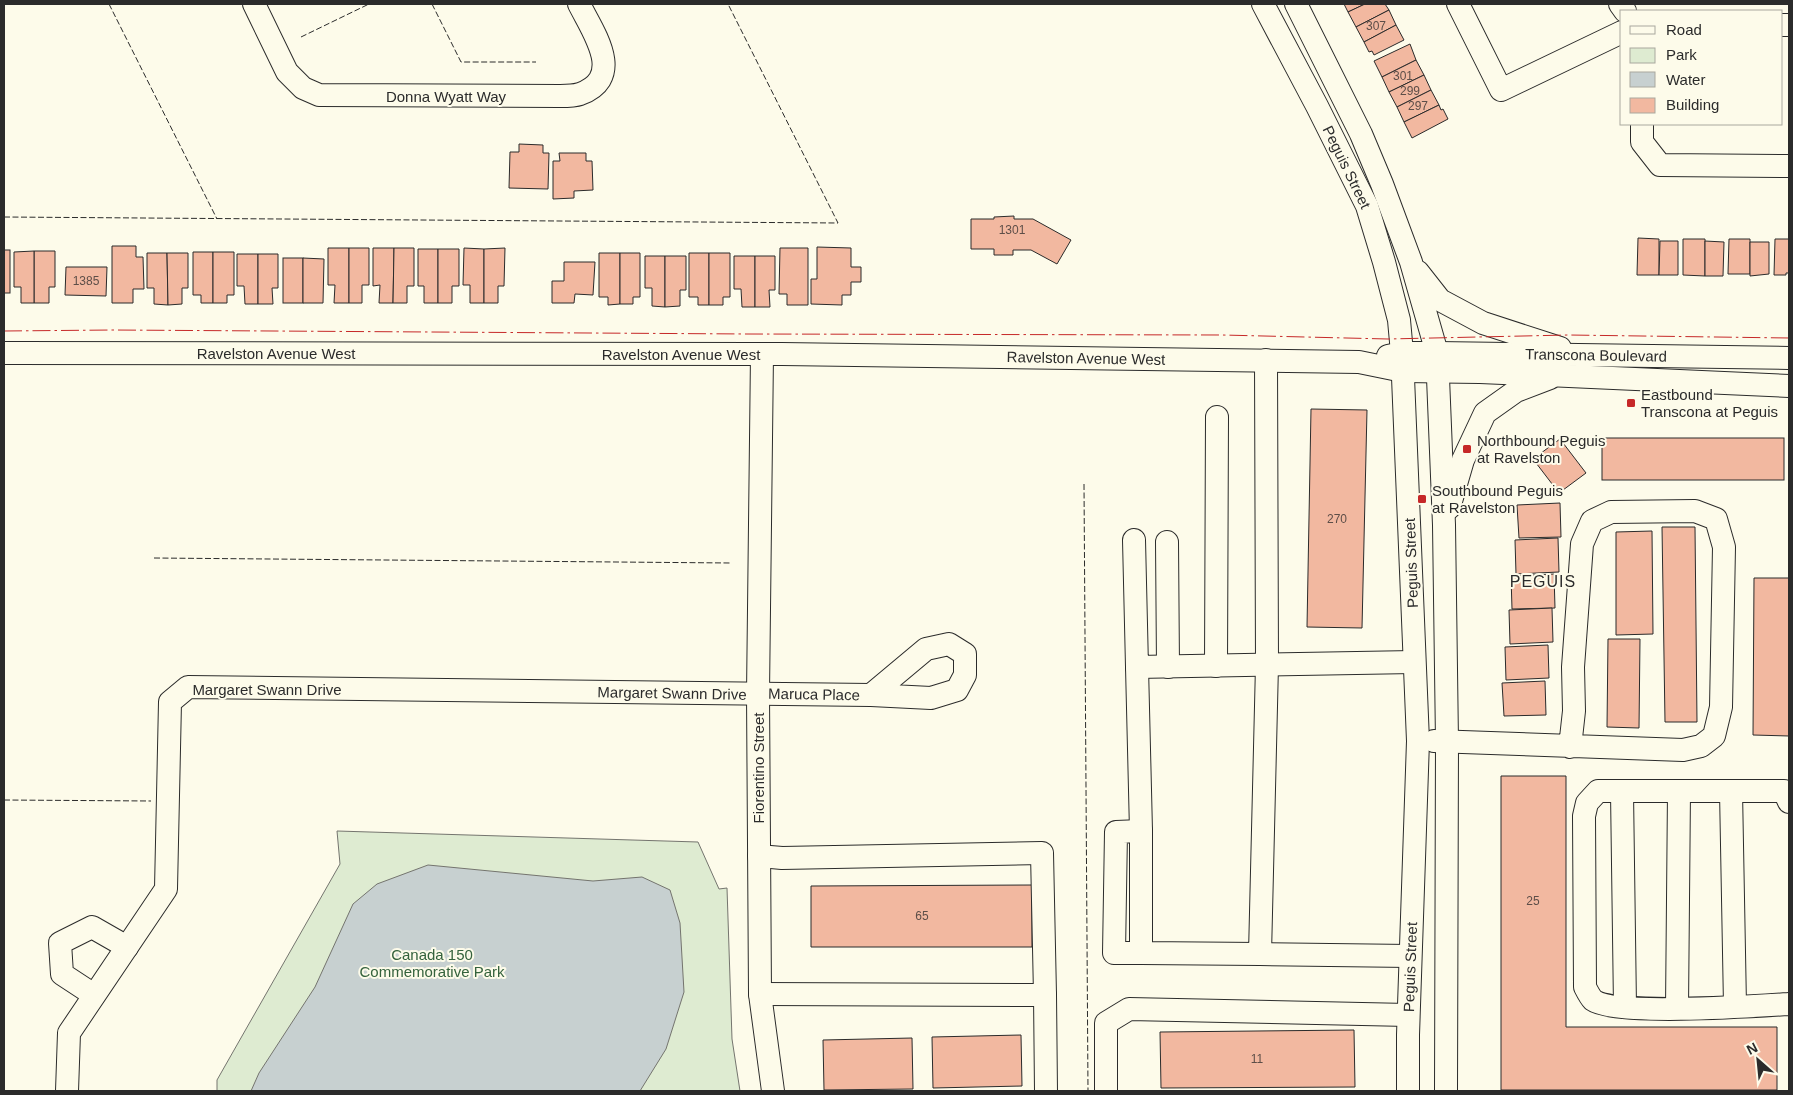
<svg xmlns="http://www.w3.org/2000/svg" width="1793" height="1095" font-family="Arial,sans-serif">
<style>
.green{fill:#deebd1;stroke:#74746e}
.water{fill:#c7d0d0;stroke:#74746e}
.building{fill:#f2b8a0;stroke:#2b2b2b}
.lines{fill:none;stroke-linecap:round;stroke-linejoin:round}
.minor-casing{stroke:#2b2b2b;stroke-width:24}
.minor{stroke:#fdfbea;stroke-width:22}
.fence{stroke:#2b2b2b;stroke-width:1;stroke-dasharray:6 2.5;stroke-linecap:butt}
.power{stroke:#c62828;stroke-width:1;stroke-dasharray:18 4 2.5 4;stroke-linecap:butt}
.poi-dot{fill:#c62828;stroke:#fdfbea;stroke-width:2}
.labels{text-anchor:middle;dominant-baseline:central;stroke-width:4;stroke-linejoin:round;paint-order:stroke}
.number-label{font-size:12px;fill:#5d4e48}
.street-label{font-size:15px;fill:#2b2b2b;stroke:#fdfbea}
.poi-label{font-size:15px;fill:#2b2b2b;stroke:#fdfbea;text-anchor:start}
.park-label{font-size:15px;fill:#34623c;stroke:#fdfbea}
.neighbourhood-label{font-size:16px;letter-spacing:1px;fill:#2b2b2b;stroke:#fdfbea}
</style>
<rect width="100%" height="100%" fill="#fdfbea"/>
<polygon class="green" points="337,831 698,842 719,889 727,888 732,1039 740,1091 217,1091 217,1080 340,864"/>
<polygon class="water" points="428,865 593,881 642,877 670,890 680,923 684,992 666,1049 640,1091 251,1091 259,1073 315,987 353,904 377,884"/>
<g class="building">
<polygon points="1344,4 1365,4 1348,12"/>
<polygon points="1365,4 1385,4 1389,10 1356,27 1348,12"/>
<polygon points="1389,10 1396,25 1364,42 1356,27"/>
<polygon points="1396,25 1404,40 1374,55 1372,51 1369,52 1364,42"/>
<polygon points="1410,44 1416,60 1382,77 1374,61"/>
<polygon points="1416,60 1424,75 1389,92 1382,77"/>
<polygon points="1424,75 1431,90 1397,107 1389,92"/>
<polygon points="1431,90 1439,105 1404,122 1397,107"/>
<polygon points="1439,105 1441,110 1443,109 1448,119 1412,138 1404,122"/>
<polygon points="519,144 543,145 543,153 549,153 548,189 509,188 510,152 519,152"/>
<polygon points="559,153 586,153 586,161 592,161 593,190 574,191 574,198 553,199 553,161 560,161"/>
<polygon points="1014,216 1014,219 1033,219 1071,240 1057,264 1031,250 1013,250 1013,255 994,255 994,249 971,249 971,219 994,219 994,217"/>
<polygon points="1638,238 1659,239 1659,275 1637,275"/>
<polygon points="1683,239 1705,239 1705,276 1683,275"/>
<polygon points="1729,239 1750,239 1750,274 1728,274"/>
<polygon points="1775,239 1789,239 1789,273 1786,273 1786,275 1774,275"/>
<polygon points="1660,241 1678,241 1678,275 1659,275"/>
<polygon points="1705,241 1724,242 1723,276 1705,276"/>
<polygon points="1750,242 1769,242 1769,274 1750,276"/>
<polygon points="112,246 136,246 136,257 143,257 144,289 133,289 133,303 112,303"/>
<polygon points="817,247 851,248 851,267 861,267 861,282 851,282 851,295 842,295 842,305 811,304 811,279 817,279"/>
<polygon points="328,248 349,248 349,303 334,303 335,285 328,285"/>
<polygon points="349,248 369,248 369,285 362,285 362,303 349,303"/>
<polygon points="373,248 394,248 393,303 379,303 380,285 373,286"/>
<polygon points="394,248 414,248 414,286 407,286 407,303 393,303"/>
<polygon points="464,248 484,249 484,303 470,303 470,285 463,285"/>
<polygon points="505,248 504,286 498,286 498,303 484,303 484,249"/>
<polygon points="780,248 808,248 808,305 787,305 787,294 779,294"/>
<polygon points="418,249 438,249 438,303 424,303 424,286 418,286"/>
<polygon points="438,249 459,249 459,286 452,286 452,303 438,303"/>
<rect x="4" y="250" width="6" height="43"/>
<polygon points="34,251 55,251 55,287 49,287 49,303 34,303"/>
<polygon points="34,251 34,303 21,303 21,287 14,287 14,252"/>
<polygon points="193,252 213,252 213,303 201,303 201,295 193,295"/>
<polygon points="213,252 234,252 234,295 227,295 227,303 213,303"/>
<polygon points="147,253 167,253 168,305 154,304 154,288 147,288"/>
<polygon points="167,253 188,253 188,288 182,288 182,304 168,305"/>
<polygon points="599,253 620,253 620,304 608,305 608,297 599,297"/>
<polygon points="620,253 640,253 640,297 633,297 633,304 620,304"/>
<polygon points="689,253 709,253 709,305 698,305 698,297 689,297"/>
<polygon points="709,253 730,253 730,297 723,297 723,305 709,305"/>
<polygon points="237,254 258,254 258,304 245,304 244,286 237,286"/>
<polygon points="258,254 278,254 278,288 272,288 273,304 258,304"/>
<polygon points="645,256 665,256 665,307 652,306 652,288 645,288"/>
<polygon points="665,256 686,256 686,290 680,290 680,306 665,307"/>
<polygon points="734,256 755,256 755,307 742,307 741,289 734,289"/>
<polygon points="755,256 775,256 775,290 769,290 770,307 755,307"/>
<rect x="283" y="258" width="20" height="45"/>
<polygon points="303,258 324,259 323,303 303,303"/>
<polygon points="564,262 595,262 593,295 575,294 574,303 552,303 552,281 564,281"/>
<polygon points="66,267 107,267 106,296 65,295"/>
<polygon points="1311,409 1367,410 1362,628 1307,627"/>
<rect x="1602" y="438" width="182" height="42"/>
<polygon points="1560,439 1586,473 1559,493 1533,459"/>
<polygon points="1560,503 1561,537 1519,538 1517,505"/>
<polygon points="1662,527 1695,527 1697,722 1665,722"/>
<polygon points="1652,531 1653,634 1616,635 1616,532"/>
<polygon points="1558,538 1559,572 1516,574 1515,540"/>
<polygon points="1554,574 1555,608 1512,609 1511,576"/>
<polygon points="1754,578 1789,578 1789,736 1753,735"/>
<polygon points="1552,608 1553,642 1510,644 1509,610"/>
<polygon points="1608,639 1640,639 1639,728 1607,727"/>
<polygon points="1548,645 1549,678 1506,680 1505,647"/>
<polygon points="1545,681 1546,715 1504,716 1502,683"/>
<polygon points="1501,776 1566,776 1566,1027 1777,1027 1777,1090 1501,1090"/>
<polygon points="1032,885 1032,947 811,947 811,886"/>
<polygon points="1354,1030 1355,1087 1161,1088 1160,1032"/>
<polygon points="1021,1035 1022,1086 933,1088 932,1037"/>
<polygon points="912,1038 913,1089 824,1090 823,1040"/>
</g>
<g class="lines">
<g class="minor-casing">
<g id="minor">
<path d="M254 4 287 72 303 88 319 95 560 96C566 96 574 96 580 94 626 77 593 32 579 4"/>
<polyline points="1263,4 1317,106 1367,206 1384,262 1399,320 1402,353 1418,741 1408,1035 1408,1091"/>
<polyline points="1296,4 1361,134 1382,184 1411,262 1437,353 1444,525 1447,742 1446,1091"/>
<polyline points="1458,4 1501,90 1622,32"/>
<polyline points="1620,4 1625,11"/>
<polyline points="1782,25 1789,25"/>
<polyline points="1642,124 1642,142 1660,165 1789,166"/>
<polyline points="1418,272 1440,300 1483,323 1560,348"/>
<polyline points="4,353 782,354 1359,362 1403,371 1480,372 1789,386"/>
<polyline points="762,354 758,694 760,994 773,1091"/>
<polyline points="1388,356 1402,353 1437,353 1789,358"/>
<polyline points="1449,508 1463,460 1485,413 1516,391 1550,378"/>
<polyline points="1134,540 1137,667 1414,662"/>
<polyline points="1167,542 1168,667"/>
<polyline points="1216,666 1217,417"/>
<polyline points="1137,667 1141,831 1141,953 1260,954 1267,665 1266,360"/>
<polyline points="1434,741 1683,750 1701,746 1714,736 1721,707 1724,547 1716,519 1695,511 1611,512 1592,521 1582,544 1573,667 1574,711 1570,747"/>
<polyline points="1731,791 1735,1006"/>
<polyline points="1622,792 1625,1007"/>
<path d="M1789 802 1784 791H1598L1587 803 1584 816 1585 987C1587 991 1590 997 1593 1000 1614 1016 1757 1006 1789 1004"/>
<polyline points="1141,831 1116,832 1114,953 1141,953"/>
<polyline points="759,856 782,858 1042,853 1045,995 760,994"/>
<polyline points="1260,954 1410,956"/>
<polyline points="94,995 62,974 60,943 92,927 127,947"/>
<polyline points="1045,995 1046,1091"/>
<polyline points="1677,1008 1679,791"/>
<polyline points="67,1091 69,1033 166,889 170,702 188,687 871,695 931,698 957,690 965,675 965,654 949,644 926,649 871,695"/>
<polyline points="1106,1091 1106,1023 1129,1009 1408,1015"/>
</g>
</g>
<use href="#minor" class="minor"/>
<g class="fence">
<polyline points="109,4 217,219"/>
<polyline points="432,4 461,62 536,62"/>
<polyline points="301,37 369,4"/>
<polyline points="4,217 838,223 728,4"/>
<polyline points="1084,484 1088,1091"/>
<polyline points="154,558 731,563"/>
<polyline points="4,800 151,801"/>
</g>
<polyline class="power" points="4,331 113,330 747,334 1222,335 1388,339 1568,335 1789,338"/>
</g>
<g class="poi-dot">
<rect x="1626" y="398" width="10" height="10" rx="2.5"/>
<rect x="1462" y="444" width="10" height="10" rx="2.5"/>
<rect x="1417" y="494" width="10" height="10" rx="2.5"/>
</g>
<g class="labels">
<g class="number-label">
<text x="1376" y="26">307</text>
<text x="1403" y="76">301</text>
<text x="1410" y="91">299</text>
<text x="1418" y="106">297</text>
<text x="1012" y="230">1301</text>
<text x="86" y="281">1385</text>
<text x="1337" y="519">270</text>
<text x="1533" y="901">25</text>
<text x="922" y="916">65</text>
<text x="1257" y="1059">11</text>
</g>
<g class="street-label">
<text x="446" y="96">Donna Wyatt Way</text>
<text transform="translate(1347 167) rotate(64)">Peguis Street</text>
<text x="276" y="353">Ravelston Avenue West</text>
<text x="681" y="354">Ravelston Avenue West</text>
<text transform="translate(1596 355) rotate(1)">Transcona Boulevard</text>
<text transform="translate(1086 358) rotate(1)">Ravelston Avenue West</text>
<text transform="translate(1411 563) rotate(-92)">Peguis Street</text>
<text x="267" y="689">Margaret Swann Drive</text>
<text transform="translate(672 693) rotate(1)">Margaret Swann Drive</text>
<text transform="translate(814 694) rotate(1)">Maruca Place</text>
<text transform="translate(758 768) rotate(-90)">Fiorentino Street</text>
<text transform="translate(1410 967) rotate(-88)">Peguis Street</text>
</g>
<g class="poi-label">
<text x="1641" y="394">Eastbound<tspan x="1641" dy="17">Transcona at Peguis</tspan></text>
<text x="1477" y="440">Northbound Peguis<tspan x="1477" dy="17">at Ravelston</tspan></text>
<text x="1432" y="490">Southbound Peguis<tspan x="1432" dy="17">at Ravelston</tspan></text>
</g>
<g class="park-label">
<text x="432" y="954">Canada 150<tspan x="432" dy="17">Commemorative Park</tspan></text>
</g>
<g class="neighbourhood-label">
<text x="1543" y="581">PEGUIS</text>
</g>
</g>
<rect width="1793" height="1095" fill="none" stroke="#2b2b2b" stroke-width="10"/>
<rect x="1620" y="10" width="162" height="115" fill="#fdfbea" stroke="#a9a89e"/>
<rect x="1630" y="26" width="25" height="8" fill="#fdfbea" stroke="#a9a89e"/>
<text x="1666" y="35" font-size="15" fill="#2b2b2b">Road</text>
<rect x="1630" y="48" width="25" height="15" fill="#deebd1" stroke="#a9a89e"/>
<text x="1666" y="60" font-size="15" fill="#2b2b2b">Park</text>
<rect x="1630" y="72" width="25" height="15" fill="#c7d0d0" stroke="#a9a89e"/>
<text x="1666" y="85" font-size="15" fill="#2b2b2b">Water</text>
<rect x="1630" y="98" width="25" height="15" fill="#f2b8a0" stroke="#a9a89e"/>
<text x="1666" y="110" font-size="15" fill="#2b2b2b">Building</text>
<g transform="translate(1758 1060) rotate(333)" stroke="#fdfbea" stroke-width="4" paint-order="stroke">
<path d="M0-4L9 19L0 12L-9 19Z" fill="#2b2b2b"/>
<text y="-8" font-size="14" font-weight="bold" text-anchor="middle" fill="#2b2b2b">N</text>
</g>
</svg>
